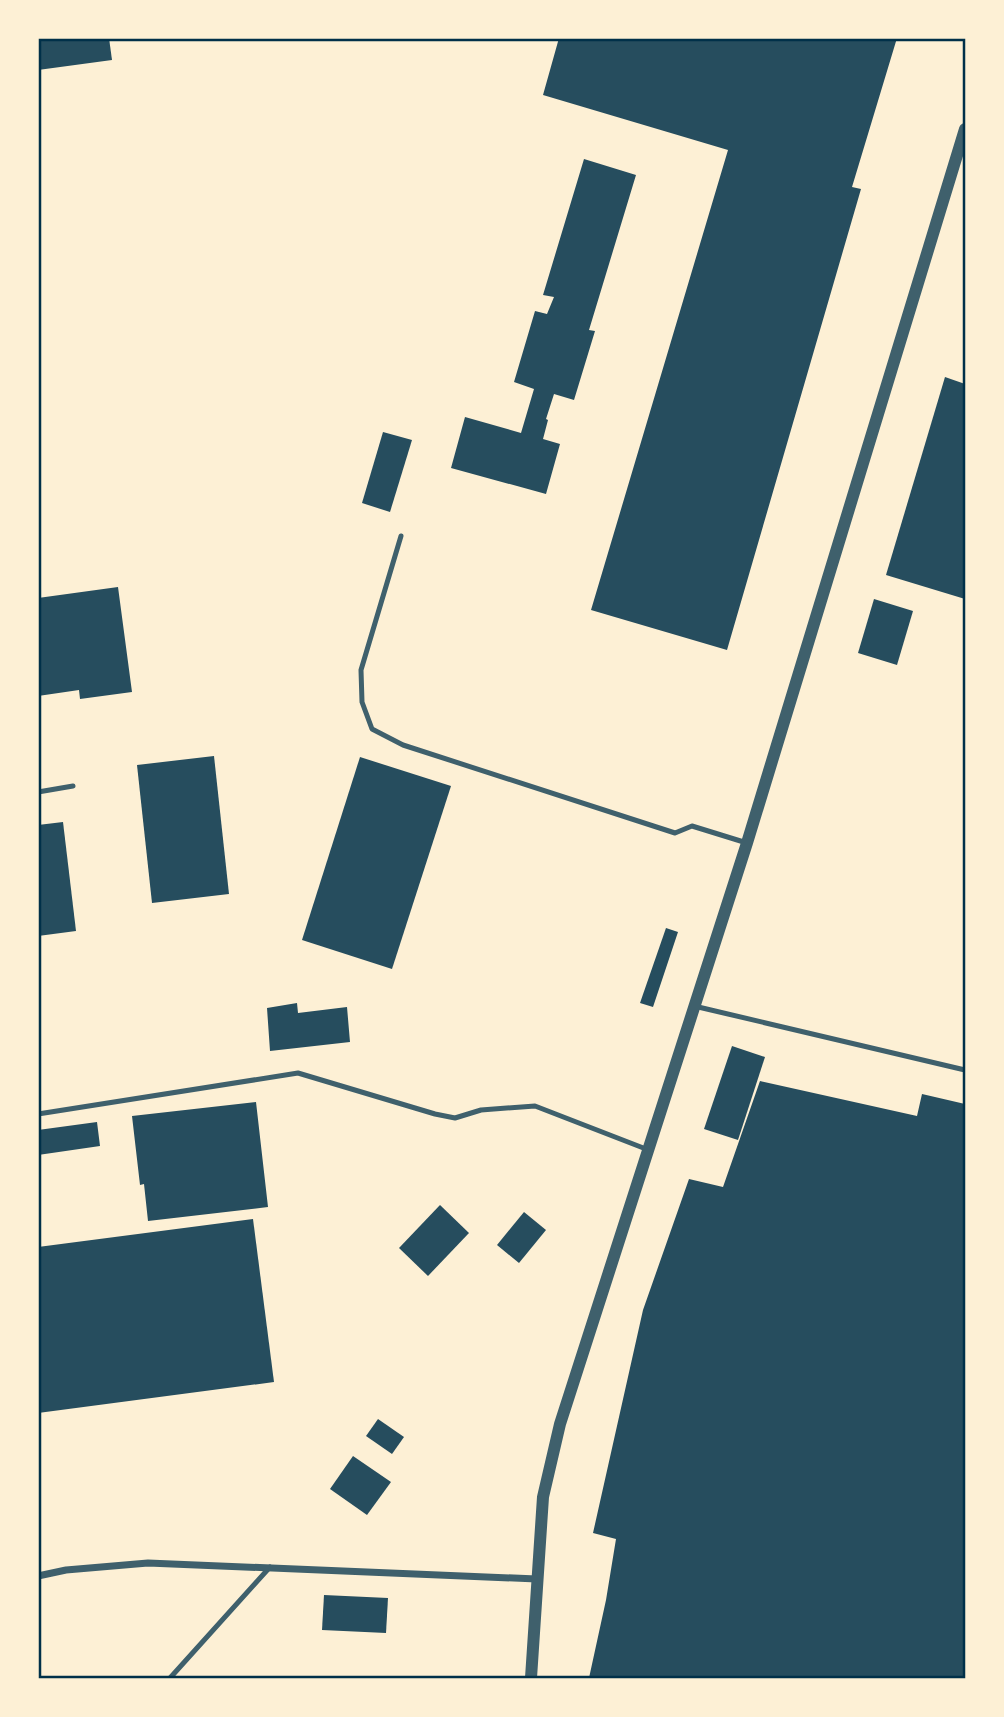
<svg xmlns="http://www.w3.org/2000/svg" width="1004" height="1717" font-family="Quicksand,sans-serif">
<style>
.building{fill:#264d5e}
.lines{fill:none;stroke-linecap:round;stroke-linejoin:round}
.service{stroke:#3f606c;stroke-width:5}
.minor{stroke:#3f606c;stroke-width:7}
.tertiary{stroke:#3f606c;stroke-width:12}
.neatline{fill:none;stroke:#003049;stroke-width:2.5}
</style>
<rect width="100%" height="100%" fill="#fdf0d5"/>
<g class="building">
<polygon points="38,38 109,38 112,60 38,70"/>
<polygon points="559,38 897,38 852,187 861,189 727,650 591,610 728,150 543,95"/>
<polygon points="584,159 636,175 589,330 595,331 574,400 554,394 546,419 548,420 543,439 560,444 546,494 451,468 465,417 521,433 534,389 514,382 535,311 547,314 554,297 543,295"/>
<polygon points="945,377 965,384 965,599 886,575"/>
<polygon points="383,432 412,440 390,512 362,503"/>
<polygon points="118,587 132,692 80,699 79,690 38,696 38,598"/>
<polygon points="874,599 913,611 897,665 858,653"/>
<polygon points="214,756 229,894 152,903 137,765"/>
<polygon points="360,757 451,786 392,969 302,940"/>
<polygon points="63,822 76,931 38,936 38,825"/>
<polygon points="666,928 678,932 653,1007 640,1003"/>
<polygon points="297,1003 298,1013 347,1007 350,1042 270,1051 267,1008"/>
<polygon points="732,1046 765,1057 738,1140 704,1129"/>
<polygon points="760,1081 917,1116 922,1094 965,1104 965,1678 589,1678 606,1600 616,1539 593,1533 643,1310 689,1179 723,1187"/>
<polygon points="256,1102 268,1207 148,1221 144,1184 140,1185 132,1116"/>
<polygon points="97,1122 100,1146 38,1155 38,1130"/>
<polygon points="440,1205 469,1233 428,1276 399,1248"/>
<polygon points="524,1212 546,1230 519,1263 497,1245"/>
<polygon points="253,1219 274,1382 38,1413 38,1247"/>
<polygon points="378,1419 404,1437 392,1454 366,1436"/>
<polygon points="353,1456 391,1482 367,1515 330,1489"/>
<polygon points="324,1595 388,1598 386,1633 322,1630"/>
</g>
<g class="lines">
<g class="service">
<polyline points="401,536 361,670 362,702 372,729 403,745 675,833 692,826 747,843"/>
<polyline points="38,792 73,786"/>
<polyline points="694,1006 965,1070"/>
<polyline points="38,1114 298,1073 435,1114 455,1118 481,1110 535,1106 646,1149"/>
<polyline points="170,1678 270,1567"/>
</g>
<polyline class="minor" points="38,1576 66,1570 148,1563 537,1579"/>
<polyline class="tertiary" points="531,1678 543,1497 560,1424 747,843 965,129"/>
</g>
<rect width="1004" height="1717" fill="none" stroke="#fdf0d5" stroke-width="80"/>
<rect x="40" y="40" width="924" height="1637" class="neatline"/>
</svg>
